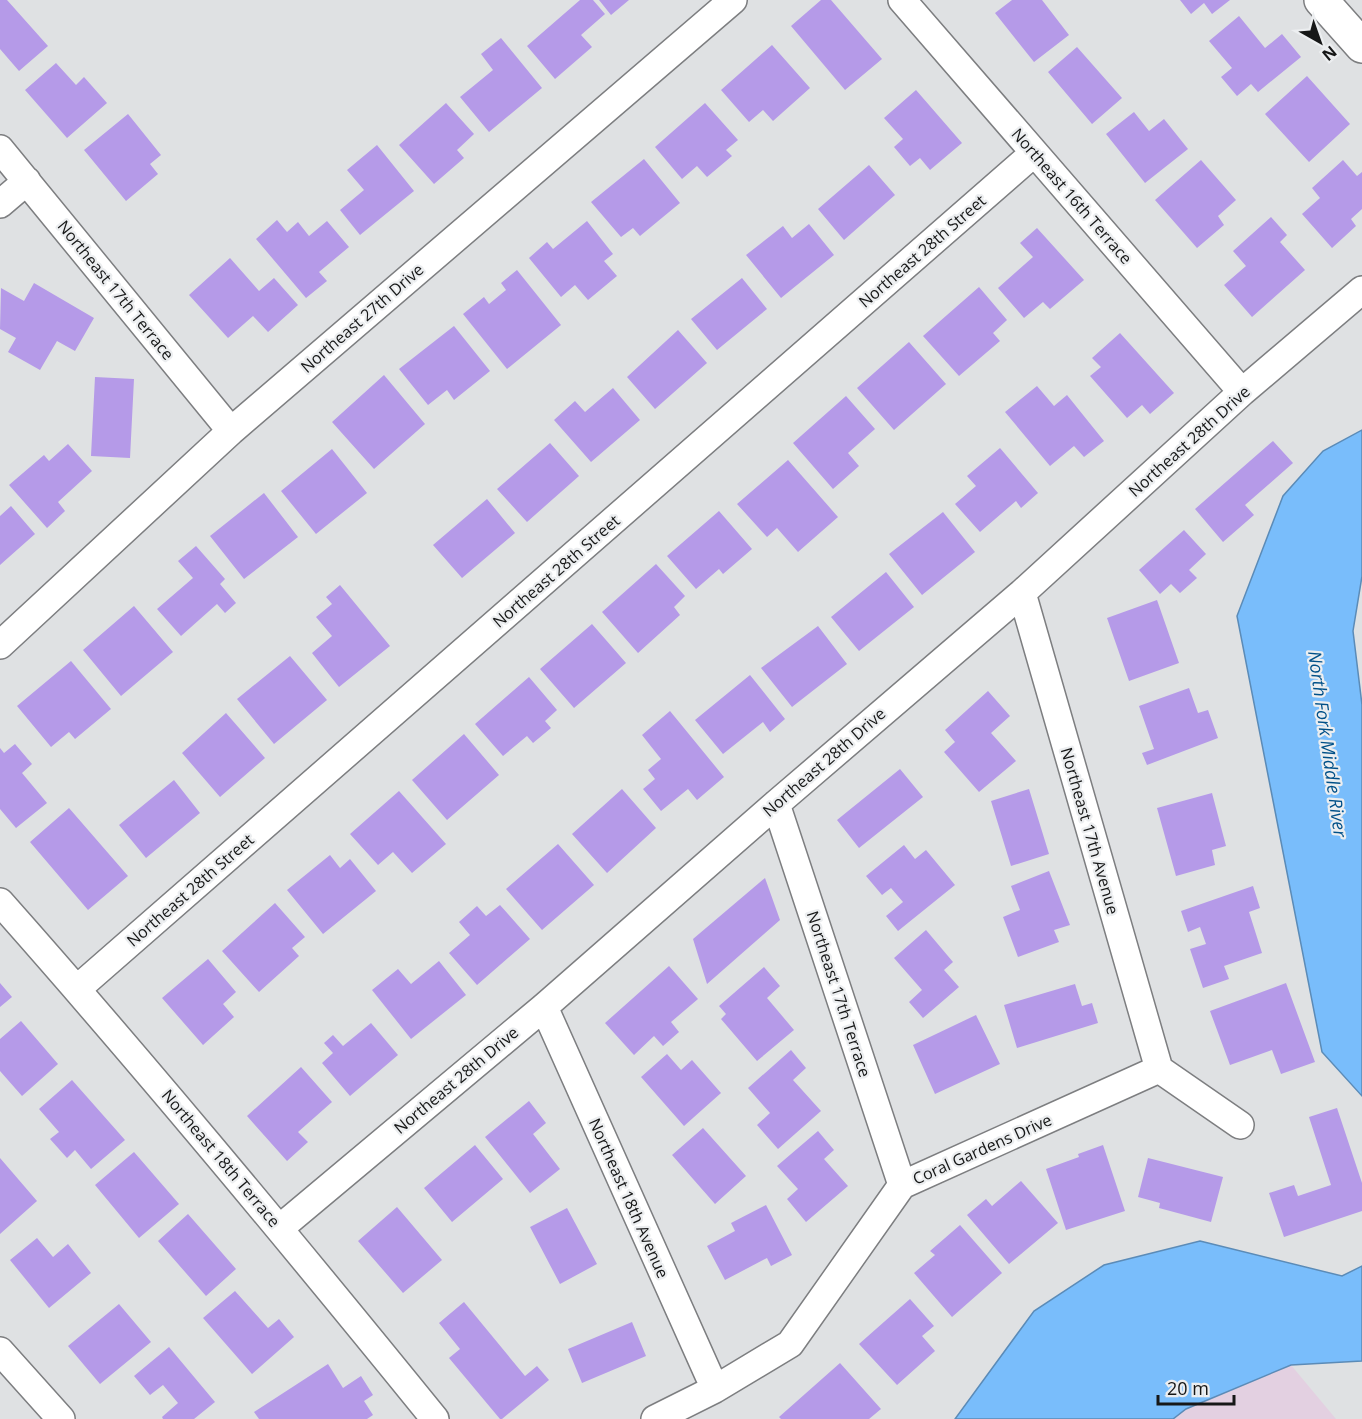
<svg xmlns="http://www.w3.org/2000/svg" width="1362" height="1419" viewBox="0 0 1362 1419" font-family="'Open Sans',sans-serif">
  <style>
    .education { fill: #e3d0e1 }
    .water { fill: #79bdfb; stroke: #5b8bb7; stroke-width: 1.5 }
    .building { fill: #b59ae8 }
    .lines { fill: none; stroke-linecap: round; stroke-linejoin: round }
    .minor-casing { stroke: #7d7e80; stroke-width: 30 }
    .tertiary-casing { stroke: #7d7e80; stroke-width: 36 }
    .minor { stroke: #fff; stroke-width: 27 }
    .tertiary { stroke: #fff; stroke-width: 33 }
    .labels { text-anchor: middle; stroke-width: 4.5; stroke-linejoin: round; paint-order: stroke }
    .street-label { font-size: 16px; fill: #161717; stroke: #eceef0 }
    .water-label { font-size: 18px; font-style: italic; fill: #005088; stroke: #eceef0 }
  </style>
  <rect width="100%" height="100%" fill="#dfe1e3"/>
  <!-- education -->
  <path class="education" d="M 1291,1365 L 1336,1419 L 1173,1419 L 1186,1409 Z"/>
  <!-- water -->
  <path class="water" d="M 1362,430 L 1362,576 L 1353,631 L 1362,705 L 1362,1096 L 1322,1052 L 1237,616 L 1283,496 L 1323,451 Z
    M 1200,1241 L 1342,1276 L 1362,1266 L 1362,1361 L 1291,1365 L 1186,1409 L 1173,1419 L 955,1419 L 1034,1311 L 1104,1265 Z"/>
  <!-- building -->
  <path class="building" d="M 0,0 L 7,0 L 48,46 L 19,71 L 0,49 Z
    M 580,0 L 593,0 L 605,14 L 581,35 L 592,47 L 555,79 L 527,46 Z
    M 599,0 L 629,0 L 611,15 Z
    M 821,0 L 831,0 L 882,59 L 845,90 L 791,26 Z
    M 1012,0 L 1042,0 L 1069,35 L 1034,62 L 995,13 Z
    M 1180,0 L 1230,0 L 1212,14 L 1204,3 L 1191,14 Z
    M 1239,16 L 1265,48 L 1282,34 L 1301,57 L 1258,92 L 1251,84 L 1237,96 L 1221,77 L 1232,68 L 1209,41 Z
    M 501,38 L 542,88 L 489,132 L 460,97 L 493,70 L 481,54 Z
    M 772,45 L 810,88 L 773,121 L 763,110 L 749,122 L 721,90 Z
    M 1077,47 L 1122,98 L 1092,124 L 1048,72 Z
    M 56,63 L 76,85 L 84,77 L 107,103 L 67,138 L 25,90 Z
    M 1307,76 L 1350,124 L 1309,162 L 1265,114 Z
    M 916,90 L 962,143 L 930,170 L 920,158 L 910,166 L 894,147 L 903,139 L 884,118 Z
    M 446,103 L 474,134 L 457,150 L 464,158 L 434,184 L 399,145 Z
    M 705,103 L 738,140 L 726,150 L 732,156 L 707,177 L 697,166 L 682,179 L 655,147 Z
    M 1134,112 L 1149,131 L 1164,119 L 1188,149 L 1145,183 L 1106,134 Z
    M 128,114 L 161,155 L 150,164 L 158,174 L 126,201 L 84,150 Z
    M 377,145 L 414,191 L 360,235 L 340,210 L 364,190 L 347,170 Z
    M 644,159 L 680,203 L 640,236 L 633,228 L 621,237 L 591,202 Z
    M 1201,160 L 1236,200 L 1218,216 L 1224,225 L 1197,248 L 1155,200 Z
    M 1343,160 L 1357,176 L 1362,172 L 1362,209 L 1351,219 L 1356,226 L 1332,248 L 1302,214 L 1320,198 L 1312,188 Z
    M 869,165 L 895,195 L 844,240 L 818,209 Z
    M 1271,217 L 1287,235 L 1280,242 L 1305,270 L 1252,317 L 1224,285 L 1246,266 L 1233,251 Z
    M 277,220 L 287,232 L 298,222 L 309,236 L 327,221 L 349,247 L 319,272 L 327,281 L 306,298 L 256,239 Z
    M 587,221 L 613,254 L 604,261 L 617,276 L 588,300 L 575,285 L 561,297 L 529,258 L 547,242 L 553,249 Z
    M 809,224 L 834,255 L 781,298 L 746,255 L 783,226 L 792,238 Z
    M 1037,228 L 1084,280 L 1050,309 L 1043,302 L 1024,318 L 998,288 L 1033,257 L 1020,243 Z
    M 230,258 L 259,291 L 274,278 L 298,305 L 268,332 L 253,316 L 228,338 L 189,295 Z
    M 517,270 L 561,325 L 507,369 L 463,314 L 484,297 L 489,304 L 506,290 L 501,283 Z
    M 742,278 L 767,309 L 717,350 L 691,319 Z
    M 34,283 L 94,318 L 75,351 L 57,341 L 40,370 L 8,352 L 16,338 L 0,329 L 1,288 L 24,301 Z
    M 979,287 L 1007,320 L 993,333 L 1000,341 L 959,376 L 923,336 Z
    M 454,326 L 490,371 L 454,400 L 447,390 L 428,405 L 399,369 Z
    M 678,330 L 707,363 L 655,409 L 627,377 Z
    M 1120,333 L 1174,393 L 1150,414 L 1142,405 L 1127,418 L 1090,376 L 1101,367 L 1092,358 Z
    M 909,342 L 946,384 L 894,430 L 857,388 Z
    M 384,375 L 425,424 L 374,469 L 332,422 Z
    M 95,377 L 134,379 L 130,458 L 91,456 Z
    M 1037,386 L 1054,406 L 1067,395 L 1104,441 L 1084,457 L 1074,446 L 1050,466 L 1005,412 Z
    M 613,388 L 640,420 L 591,462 L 554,420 L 575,401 L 585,412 Z
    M 846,396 L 875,429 L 848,453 L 859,466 L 833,489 L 793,443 Z
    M 1273,441 L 1293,463 L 1245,505 L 1254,515 L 1223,542 L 1195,509 Z
    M 550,443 L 579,476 L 527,522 L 497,489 Z
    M 68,444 L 92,471 L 58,502 L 65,511 L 47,528 L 9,485 L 44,455 L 49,461 Z
    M 1000,448 L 1038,493 L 1021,508 L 1016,501 L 980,532 L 955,504 L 976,486 L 967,476 Z
    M 332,449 L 367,493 L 316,534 L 281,491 Z
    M 788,460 L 838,517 L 798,552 L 777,528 L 767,537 L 737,504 Z
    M 264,493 L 298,537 L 244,579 L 210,536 Z
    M 487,499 L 515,533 L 462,578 L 433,545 Z
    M 11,506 L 35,534 L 0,565 L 0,516 Z
    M 719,511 L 752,549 L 723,574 L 719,569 L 696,589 L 667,556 Z
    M 943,512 L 975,552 L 922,595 L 889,554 Z
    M 1184,530 L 1206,554 L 1189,570 L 1197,578 L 1180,593 L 1171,584 L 1160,594 L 1139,570 Z
    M 196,546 L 225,579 L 220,584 L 236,603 L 225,613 L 217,604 L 181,636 L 157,609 L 193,578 L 178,561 Z
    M 656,564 L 685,596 L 674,607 L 680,615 L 638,653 L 602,612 Z
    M 886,572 L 914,607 L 859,651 L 831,617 Z
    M 340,585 L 390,646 L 339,687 L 312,653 L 332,636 L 316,617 L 332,604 L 326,597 Z
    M 1157,600 L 1179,663 L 1129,681 L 1107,618 Z
    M 134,606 L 173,652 L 121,696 L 83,650 Z
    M 592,624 L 626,663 L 574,708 L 540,669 Z
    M 818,626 L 847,664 L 792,707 L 761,668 Z
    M 290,656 L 327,700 L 274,744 L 237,699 Z
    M 71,661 L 111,709 L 75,739 L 69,732 L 51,747 L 17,706 Z
    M 750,675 L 785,719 L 770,732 L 763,722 L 723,754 L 695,720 Z
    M 529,677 L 557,710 L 545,721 L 551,728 L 533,743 L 527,736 L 503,756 L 475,724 Z
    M 1189,688 L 1198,713 L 1208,710 L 1218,738 L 1147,765 L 1142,753 L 1154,749 L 1139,706 Z
    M 988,691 L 1010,716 L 991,733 L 1016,761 L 979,792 L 944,752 L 955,742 L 945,730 Z
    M 670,711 L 724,777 L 697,800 L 688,789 L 661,811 L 643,789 L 655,779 L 648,770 L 661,759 L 642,735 Z
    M 226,713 L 265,758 L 220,797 L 182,753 Z
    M 464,734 L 499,775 L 447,820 L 412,780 Z
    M 15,744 L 32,764 L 22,773 L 47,803 L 16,828 L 0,809 L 0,748 L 4,753 Z
    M 900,769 L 923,797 L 859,848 L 837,820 Z
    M 174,780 L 200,813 L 146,858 L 119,825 Z
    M 622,789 L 656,828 L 607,873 L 572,834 Z
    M 1029,789 L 1049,854 L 1011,866 L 991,801 Z
    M 399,791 L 446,844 L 412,873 L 393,852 L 378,865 L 350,834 Z
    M 1212,793 L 1226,846 L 1212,850 L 1215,865 L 1176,876 L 1157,808 Z
    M 69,808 L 128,876 L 88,910 L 30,842 Z
    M 558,844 L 594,885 L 542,930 L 506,889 Z
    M 904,845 L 915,859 L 926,850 L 955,885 L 898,931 L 886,916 L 903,902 L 891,888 L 882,895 L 866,876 Z
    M 330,855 L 340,868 L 350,859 L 376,891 L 323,934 L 287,890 Z
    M 1049,871 L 1070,925 L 1054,930 L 1059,942 L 1018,957 L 1003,917 L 1020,910 L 1011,886 Z
    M 765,878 L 780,920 L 707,984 L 693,939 Z
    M 1253,886 L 1260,908 L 1249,912 L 1262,953 L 1224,966 L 1229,979 L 1203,988 L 1190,949 L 1206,944 L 1200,927 L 1188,932 L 1181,911 Z
    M 275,903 L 305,937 L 292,948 L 299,956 L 259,992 L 222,951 Z
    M 500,905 L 530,939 L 477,985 L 449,953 L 470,935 L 459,922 L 477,906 L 486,916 Z
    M 926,930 L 953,962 L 944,970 L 959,987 L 923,1018 L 909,1002 L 922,990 L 894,958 Z
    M 208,959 L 236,992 L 223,1004 L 234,1017 L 203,1045 L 162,998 Z
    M 439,961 L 466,995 L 411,1039 L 372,990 L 398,969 L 411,984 Z
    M 669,966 L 698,999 L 671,1022 L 679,1032 L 663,1046 L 654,1036 L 634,1055 L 605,1023 Z
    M 764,967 L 780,986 L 767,998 L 794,1030 L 757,1061 L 721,1019 L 726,1014 L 719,1006 Z
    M 0,983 L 12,997 L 0,1007 Z
    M 1286,983 L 1315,1062 L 1281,1074 L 1272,1050 L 1230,1065 L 1210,1011 Z
    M 1075,984 L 1082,1006 L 1092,1003 L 1098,1023 L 1017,1048 L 1004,1005 Z
    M 976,1015 L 1000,1064 L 935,1094 L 913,1045 Z
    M 21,1021 L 58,1064 L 22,1096 L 0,1071 L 0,1039 Z
    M 371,1023 L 398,1055 L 350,1096 L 322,1063 L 333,1053 L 324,1043 L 333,1035 L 343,1046 Z
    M 791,1050 L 806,1068 L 793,1080 L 821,1111 L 778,1149 L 757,1125 L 770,1113 L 748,1088 Z
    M 667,1054 L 681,1070 L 692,1060 L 721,1093 L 684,1126 L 641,1077 Z
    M 301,1067 L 332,1102 L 298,1132 L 308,1142 L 287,1161 L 247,1116 Z
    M 72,1080 L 125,1140 L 91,1169 L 75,1150 L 67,1158 L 50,1139 L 59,1132 L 39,1109 Z
    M 529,1101 L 546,1123 L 533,1134 L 560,1169 L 530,1193 L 485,1137 Z
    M 1337,1108 L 1362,1183 L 1362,1211 L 1284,1237 L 1269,1193 L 1294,1185 L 1298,1196 L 1331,1185 L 1309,1117 Z
    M 703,1128 L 746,1176 L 715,1204 L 672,1155 Z
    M 818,1131 L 834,1150 L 824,1159 L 848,1186 L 806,1222 L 787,1199 L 798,1189 L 777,1166 Z
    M 475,1145 L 503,1179 L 452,1222 L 424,1188 Z
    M 1103,1145 L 1125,1211 L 1066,1230 L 1046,1169 L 1079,1157 L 1078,1154 Z
    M 134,1152 L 179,1204 L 139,1238 L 95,1185 Z
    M 0,1158 L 37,1201 L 0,1234 Z
    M 1148,1158 L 1223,1177 L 1211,1222 L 1159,1208 L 1160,1203 L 1138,1197 Z
    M 1021,1181 L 1058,1223 L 1009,1264 L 967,1215 L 986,1199 L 992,1206 Z
    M 766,1205 L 792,1255 L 771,1266 L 767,1258 L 725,1280 L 707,1246 L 735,1231 L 731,1223 Z
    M 397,1207 L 442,1260 L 403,1293 L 358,1241 Z
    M 567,1208 L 597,1264 L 560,1284 L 530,1227 Z
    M 188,1214 L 236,1269 L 206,1296 L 158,1241 Z
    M 960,1225 L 1002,1273 L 952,1317 L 914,1273 L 935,1255 L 930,1251 Z
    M 37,1238 L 53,1257 L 68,1244 L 91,1273 L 49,1308 L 10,1260 Z
    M 235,1291 L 268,1328 L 279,1319 L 294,1337 L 252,1374 L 203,1318 Z
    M 910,1299 L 934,1326 L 922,1336 L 935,1351 L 897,1385 L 859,1344 Z
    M 464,1302 L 525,1376 L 537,1366 L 549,1380 L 502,1419 L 500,1419 L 449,1358 L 460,1349 L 439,1323 Z
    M 119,1304 L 151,1342 L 100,1384 L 68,1346 Z
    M 632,1322 L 646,1356 L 582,1383 L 568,1349 Z
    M 169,1347 L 215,1402 L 194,1419 L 163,1419 L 162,1417 L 178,1403 L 163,1385 L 150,1395 L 134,1376 Z
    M 840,1363 L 881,1409 L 869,1419 L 781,1419 L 779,1417 Z
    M 328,1364 L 343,1388 L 361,1376 L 373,1395 L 364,1401 L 373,1415 L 367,1419 L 259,1419 L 254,1412 Z"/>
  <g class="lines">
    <defs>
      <path id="minor" d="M 902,0 L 1242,392
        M 0,149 L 231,431
        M 0,204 L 27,181
        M 1022,593 L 1159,1069
        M 0,645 L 231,431 L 733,0
        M 776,804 L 902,1185
        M 0,902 C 150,1071 293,1244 435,1419
        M 77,989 L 1034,153
        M 544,1007 L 715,1389
        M 280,1228 L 544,1007 L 776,804 L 1022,593 L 1242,392 L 1362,290
        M 0,1351 L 61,1419
        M 655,1419 L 715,1389 L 790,1344 L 902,1185 L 1159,1069 L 1240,1125"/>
      <path id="tertiary" d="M 1321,0 L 1362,46"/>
    </defs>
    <!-- minor casing -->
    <use href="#minor" class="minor-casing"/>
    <!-- tertiary casing -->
    <use href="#tertiary" class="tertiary-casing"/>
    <!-- minor -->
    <use href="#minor" class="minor"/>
    <!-- tertiary -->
    <use href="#tertiary" class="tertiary"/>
  </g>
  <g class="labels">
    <!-- street labels -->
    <g class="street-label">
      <text transform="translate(1072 196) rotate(49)" y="6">Northeast 16th Terrace</text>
      <text transform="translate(922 251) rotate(-41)" y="6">Northeast 28th Street</text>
      <text transform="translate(116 290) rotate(51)" y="6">Northeast 17th Terrace</text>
      <text transform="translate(362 318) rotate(-41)" y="6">Northeast 27th Drive</text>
      <text transform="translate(1189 441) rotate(-42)" y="6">Northeast 28th Drive</text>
      <text transform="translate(556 571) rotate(-41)" y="6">Northeast 28th Street</text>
      <text transform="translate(824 762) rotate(-41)" y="6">Northeast 28th Drive</text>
      <text transform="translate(1090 831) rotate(74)" y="6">Northeast 17th Avenue</text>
      <text transform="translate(190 890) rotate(-41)" y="6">Northeast 28th Street</text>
      <text transform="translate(839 994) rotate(72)" y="6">Northeast 17th Terrace</text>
      <text transform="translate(456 1080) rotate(-40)" y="6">Northeast 28th Drive</text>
      <text transform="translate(982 1149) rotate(-24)" y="6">Coral Gardens Drive</text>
      <text transform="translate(221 1158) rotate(50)" y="6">Northeast 18th Terrace</text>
      <text transform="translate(629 1198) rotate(66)" y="6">Northeast 18th Avenue</text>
    </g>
    <!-- water labels -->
    <g class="water-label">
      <text transform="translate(1327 744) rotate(82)" y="6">North Fork Middle River</text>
    </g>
  </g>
  <!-- north arrow -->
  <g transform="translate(1320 42) rotate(140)" stroke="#eceef0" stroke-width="4.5" paint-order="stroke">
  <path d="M0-4.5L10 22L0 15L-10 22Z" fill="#161717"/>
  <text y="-9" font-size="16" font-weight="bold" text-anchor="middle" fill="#161717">N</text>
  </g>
  <!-- scale -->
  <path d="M1158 1395v9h76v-9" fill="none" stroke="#161717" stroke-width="3"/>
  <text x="1167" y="1395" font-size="18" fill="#161717" stroke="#eceef0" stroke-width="4.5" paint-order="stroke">20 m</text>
</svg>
